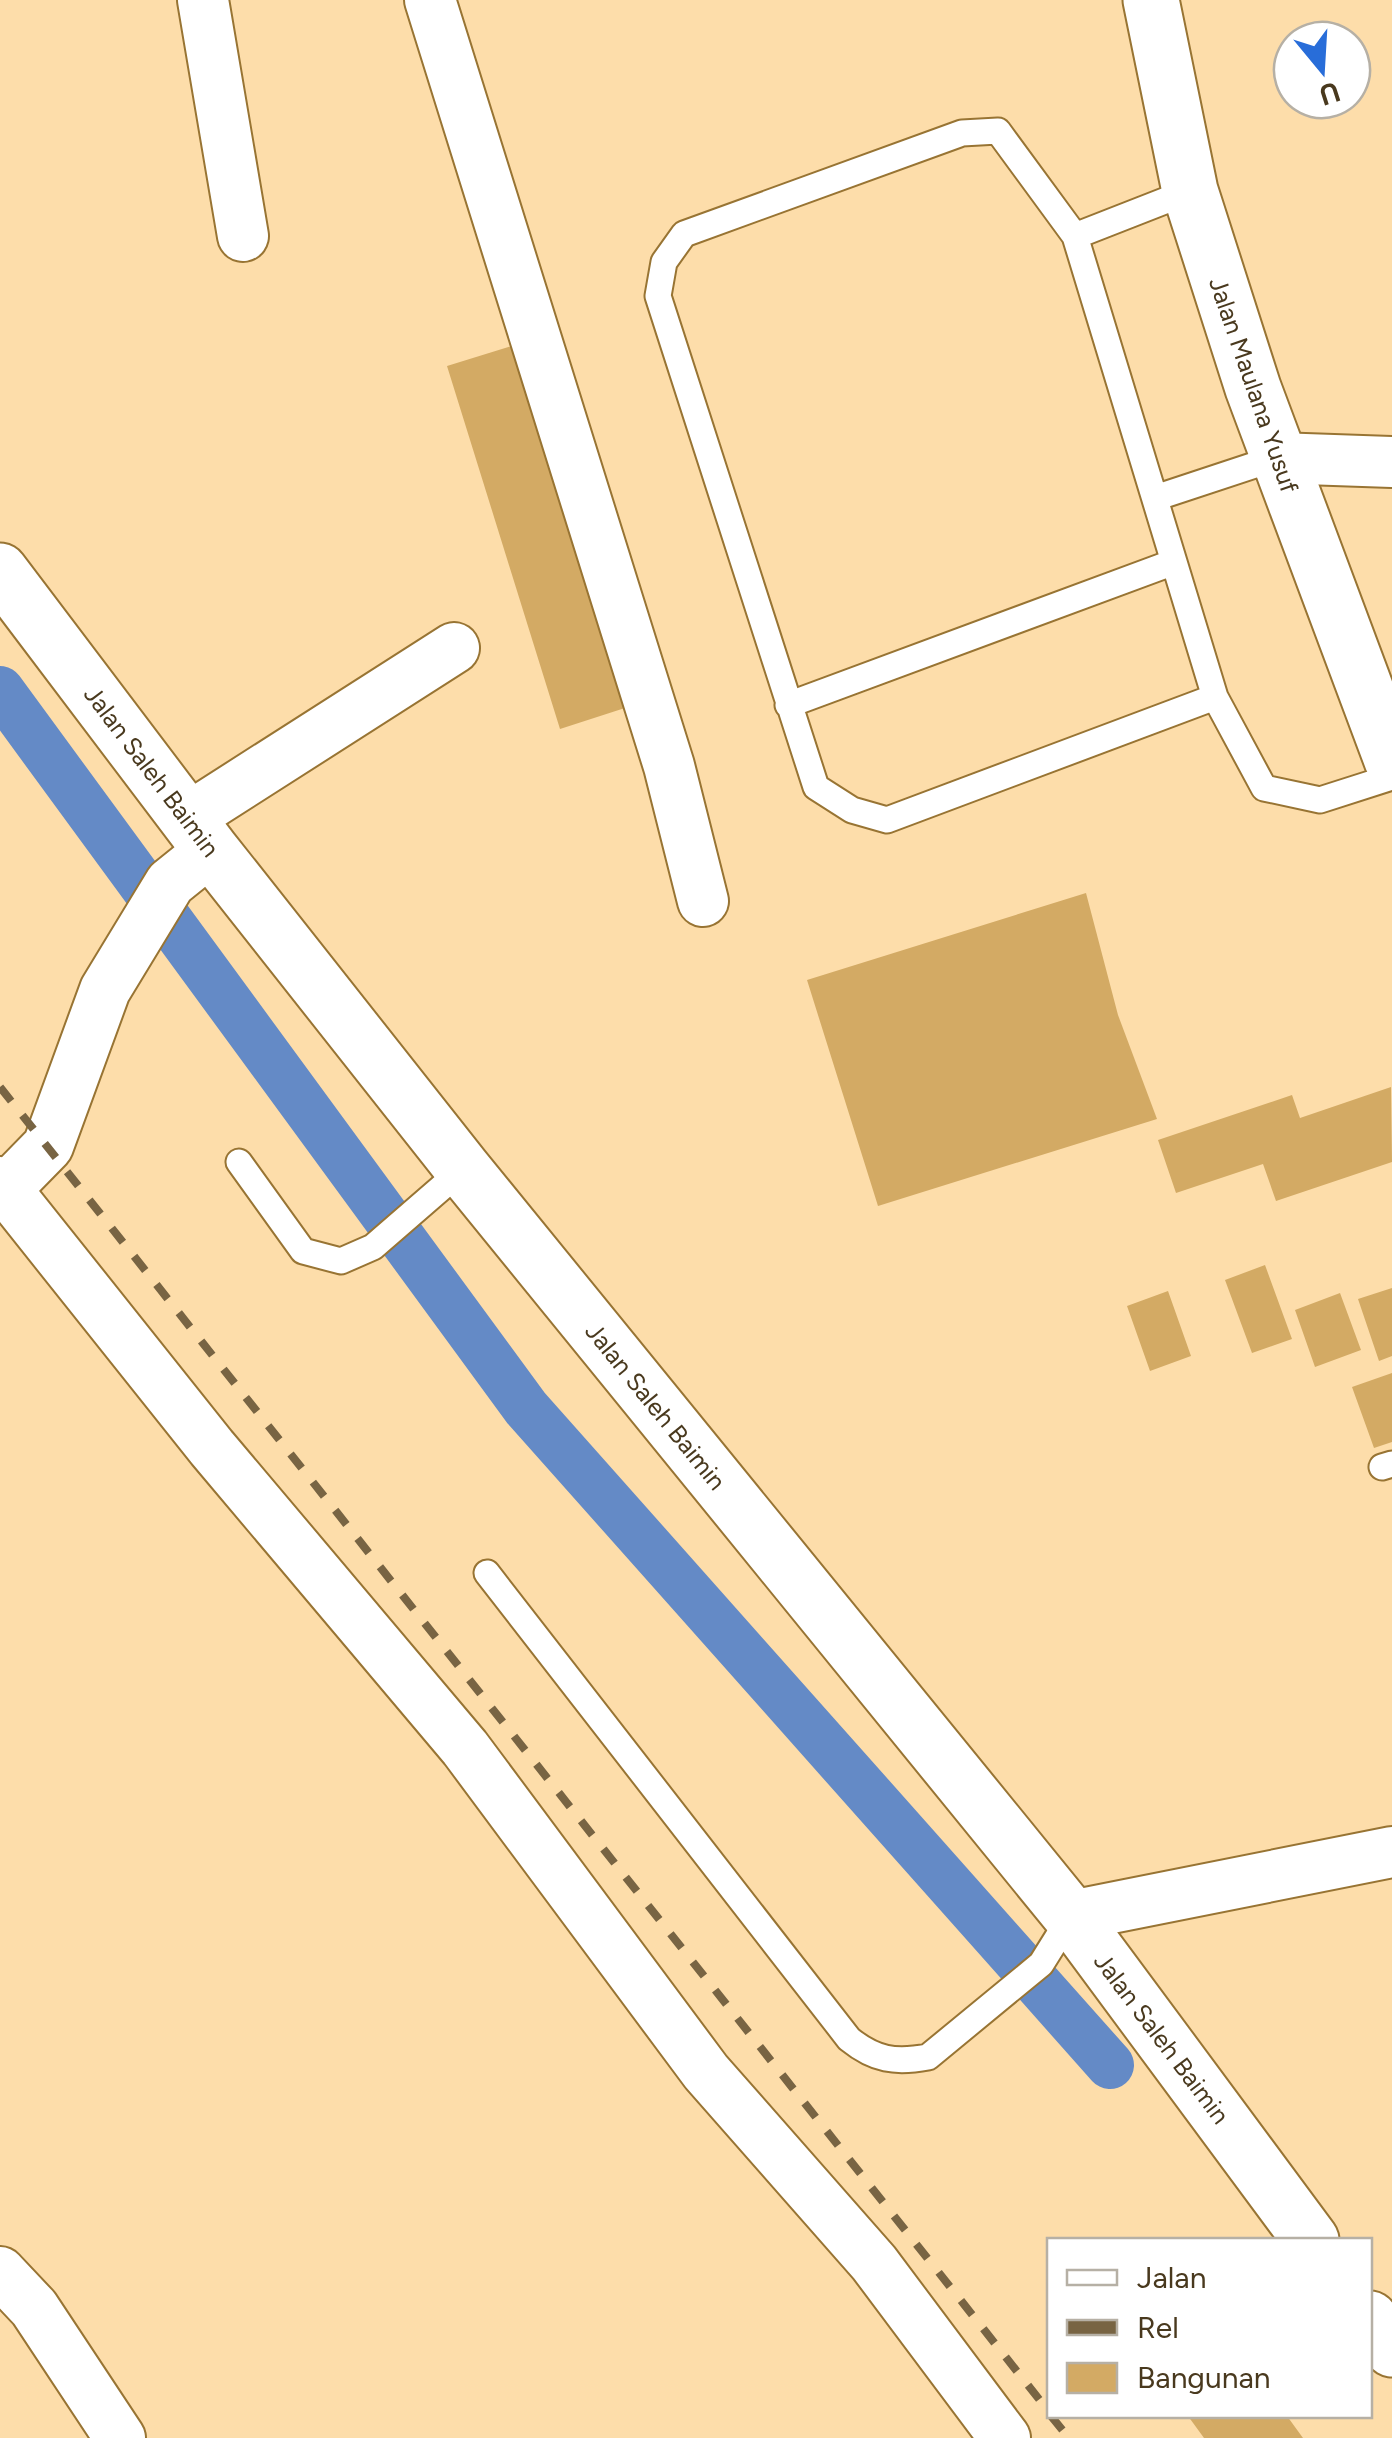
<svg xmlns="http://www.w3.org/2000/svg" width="1392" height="2438" viewBox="0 0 1392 2438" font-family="Figtree,sans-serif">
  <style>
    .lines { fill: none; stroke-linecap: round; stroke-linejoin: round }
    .canal { stroke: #648ac6; stroke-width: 48 }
    .building { fill: #d3aa64 }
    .service-casing { stroke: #987433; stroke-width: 29 }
    .minor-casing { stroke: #987433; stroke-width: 54 }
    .tertiary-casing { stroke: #987433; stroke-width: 59 }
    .secondary-casing { stroke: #987433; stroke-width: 59 }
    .service { stroke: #fff; stroke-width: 25 }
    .minor { stroke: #fff; stroke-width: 50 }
    .tertiary { stroke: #fff; stroke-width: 55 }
    .secondary { stroke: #fff; stroke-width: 55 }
    .rail { stroke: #786443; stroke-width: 8; stroke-dasharray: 18 18; stroke-linecap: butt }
    .labels { text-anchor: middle; stroke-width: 9; stroke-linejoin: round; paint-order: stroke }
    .street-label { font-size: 25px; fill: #49391e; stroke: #fff }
  </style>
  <rect width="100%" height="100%" fill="#fdddaa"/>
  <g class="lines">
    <!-- canal -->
    <path class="canal" d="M 0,690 L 526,1408 L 1110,2065"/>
  </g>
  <!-- building -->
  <path class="building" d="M 515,345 L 628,707 L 560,729 L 447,366 Z
    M 1086,893 L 1118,1015 L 1157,1119 L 878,1206 L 807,980 Z
    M 1391,1087 L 1392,1162 L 1276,1201 L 1263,1164 L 1176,1193 L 1158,1140 L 1292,1095 L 1300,1118 Z
    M 1265,1265 L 1292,1339 L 1252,1353 L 1225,1280 Z
    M 1392,1288 L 1392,1356 L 1379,1361 L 1358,1299 Z
    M 1168,1291 L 1191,1356 L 1150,1371 L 1127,1306 Z
    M 1340,1293 L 1361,1350 L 1315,1367 L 1295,1310 Z
    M 1392,1373 L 1392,1442 L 1374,1448 L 1352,1387 Z
    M 1188,2416 L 1287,2416 L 1303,2438 L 1204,2438 Z"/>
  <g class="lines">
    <defs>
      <path id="service" d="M 1190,191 L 1075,236 L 1215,697 L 1264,788 L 1320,800 L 1392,777
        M 1075,236 L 998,131 L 962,133 L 684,234 L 664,262 L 658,296 L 816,787 L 852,810 L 887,820 L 1215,697
        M 1155,498 L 1276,458
        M 788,705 L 1174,562
        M 239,1162 L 303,1251 L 341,1261 L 373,1247 L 463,1169
        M 1382,1467 L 1392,1464
        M 487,1573 L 849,2039 C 875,2060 895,2063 928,2057 L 1041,1964 L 1071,1916"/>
      <path id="minor" d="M 203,0 L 243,236
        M 430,0 L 669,766 L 703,901
        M 1276,458 L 1392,462
        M 188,818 L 454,648
        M 0,1182 L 212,1448 L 465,1748 L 706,2072 L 874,2263 L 1005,2438
        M 0,1195 L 48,1146 L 105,990 L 170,883 L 211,850
        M 1071,1916 L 1392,1852
        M 0,2272 L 34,2308 L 120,2438"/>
      <path id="tertiary" d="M 0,571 L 211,850 L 463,1169 L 1071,1916 L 1311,2240
        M 1370,2319 L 1392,2349"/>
      <path id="secondary" d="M 1151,0 L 1190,191 L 1253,388 L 1392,760"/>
    </defs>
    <!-- service casing -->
    <use href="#service" class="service-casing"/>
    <!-- minor casing -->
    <use href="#minor" class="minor-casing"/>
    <!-- tertiary casing -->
    <use href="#tertiary" class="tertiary-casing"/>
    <!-- secondary casing -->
    <use href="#secondary" class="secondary-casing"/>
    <!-- service -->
    <use href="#service" class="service"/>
    <!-- minor -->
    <use href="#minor" class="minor"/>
    <!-- tertiary -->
    <use href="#tertiary" class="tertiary"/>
    <!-- secondary -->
    <use href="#secondary" class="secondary"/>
    <!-- rail -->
    <path class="rail" d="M 0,1087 L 1050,2413
      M 1051,2416 L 1069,2438"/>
  </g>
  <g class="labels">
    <!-- street labels -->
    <g class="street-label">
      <text transform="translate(1254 385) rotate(71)" y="9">Jalan Maulana Yusuf</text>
      <text transform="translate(152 771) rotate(53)" y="9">Jalan Saleh Baimin</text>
      <text transform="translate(656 1406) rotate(51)" y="9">Jalan Saleh Baimin</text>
      <text transform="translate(1162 2038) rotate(53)" y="9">Jalan Saleh Baimin</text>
    </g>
  </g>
  <!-- legend -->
  <rect x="1047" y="2238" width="325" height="180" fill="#ffffff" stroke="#b6b0a5" stroke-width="2.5"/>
  <rect x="1067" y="2270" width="50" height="15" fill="#ffffff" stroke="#b6b0a5" stroke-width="2.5"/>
  <text x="1137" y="2288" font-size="30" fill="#49391e">Jalan</text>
  <rect x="1067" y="2320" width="50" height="15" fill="#786443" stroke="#b6b0a5" stroke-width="2.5"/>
  <text x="1137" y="2338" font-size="30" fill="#49391e">Rel</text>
  <rect x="1067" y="2363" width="50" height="30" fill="#d3aa64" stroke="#b6b0a5" stroke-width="2.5"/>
  <text x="1137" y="2388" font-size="30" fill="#49391e">Bangunan</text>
  <!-- north arrow -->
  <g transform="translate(1322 70) rotate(162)"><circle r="48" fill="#ffffff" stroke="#b6b0a5" stroke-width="2.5"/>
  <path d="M0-8L18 38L0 25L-18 38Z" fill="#286dd9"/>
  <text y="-15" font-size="28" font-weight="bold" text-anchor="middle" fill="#49391e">U</text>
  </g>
</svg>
